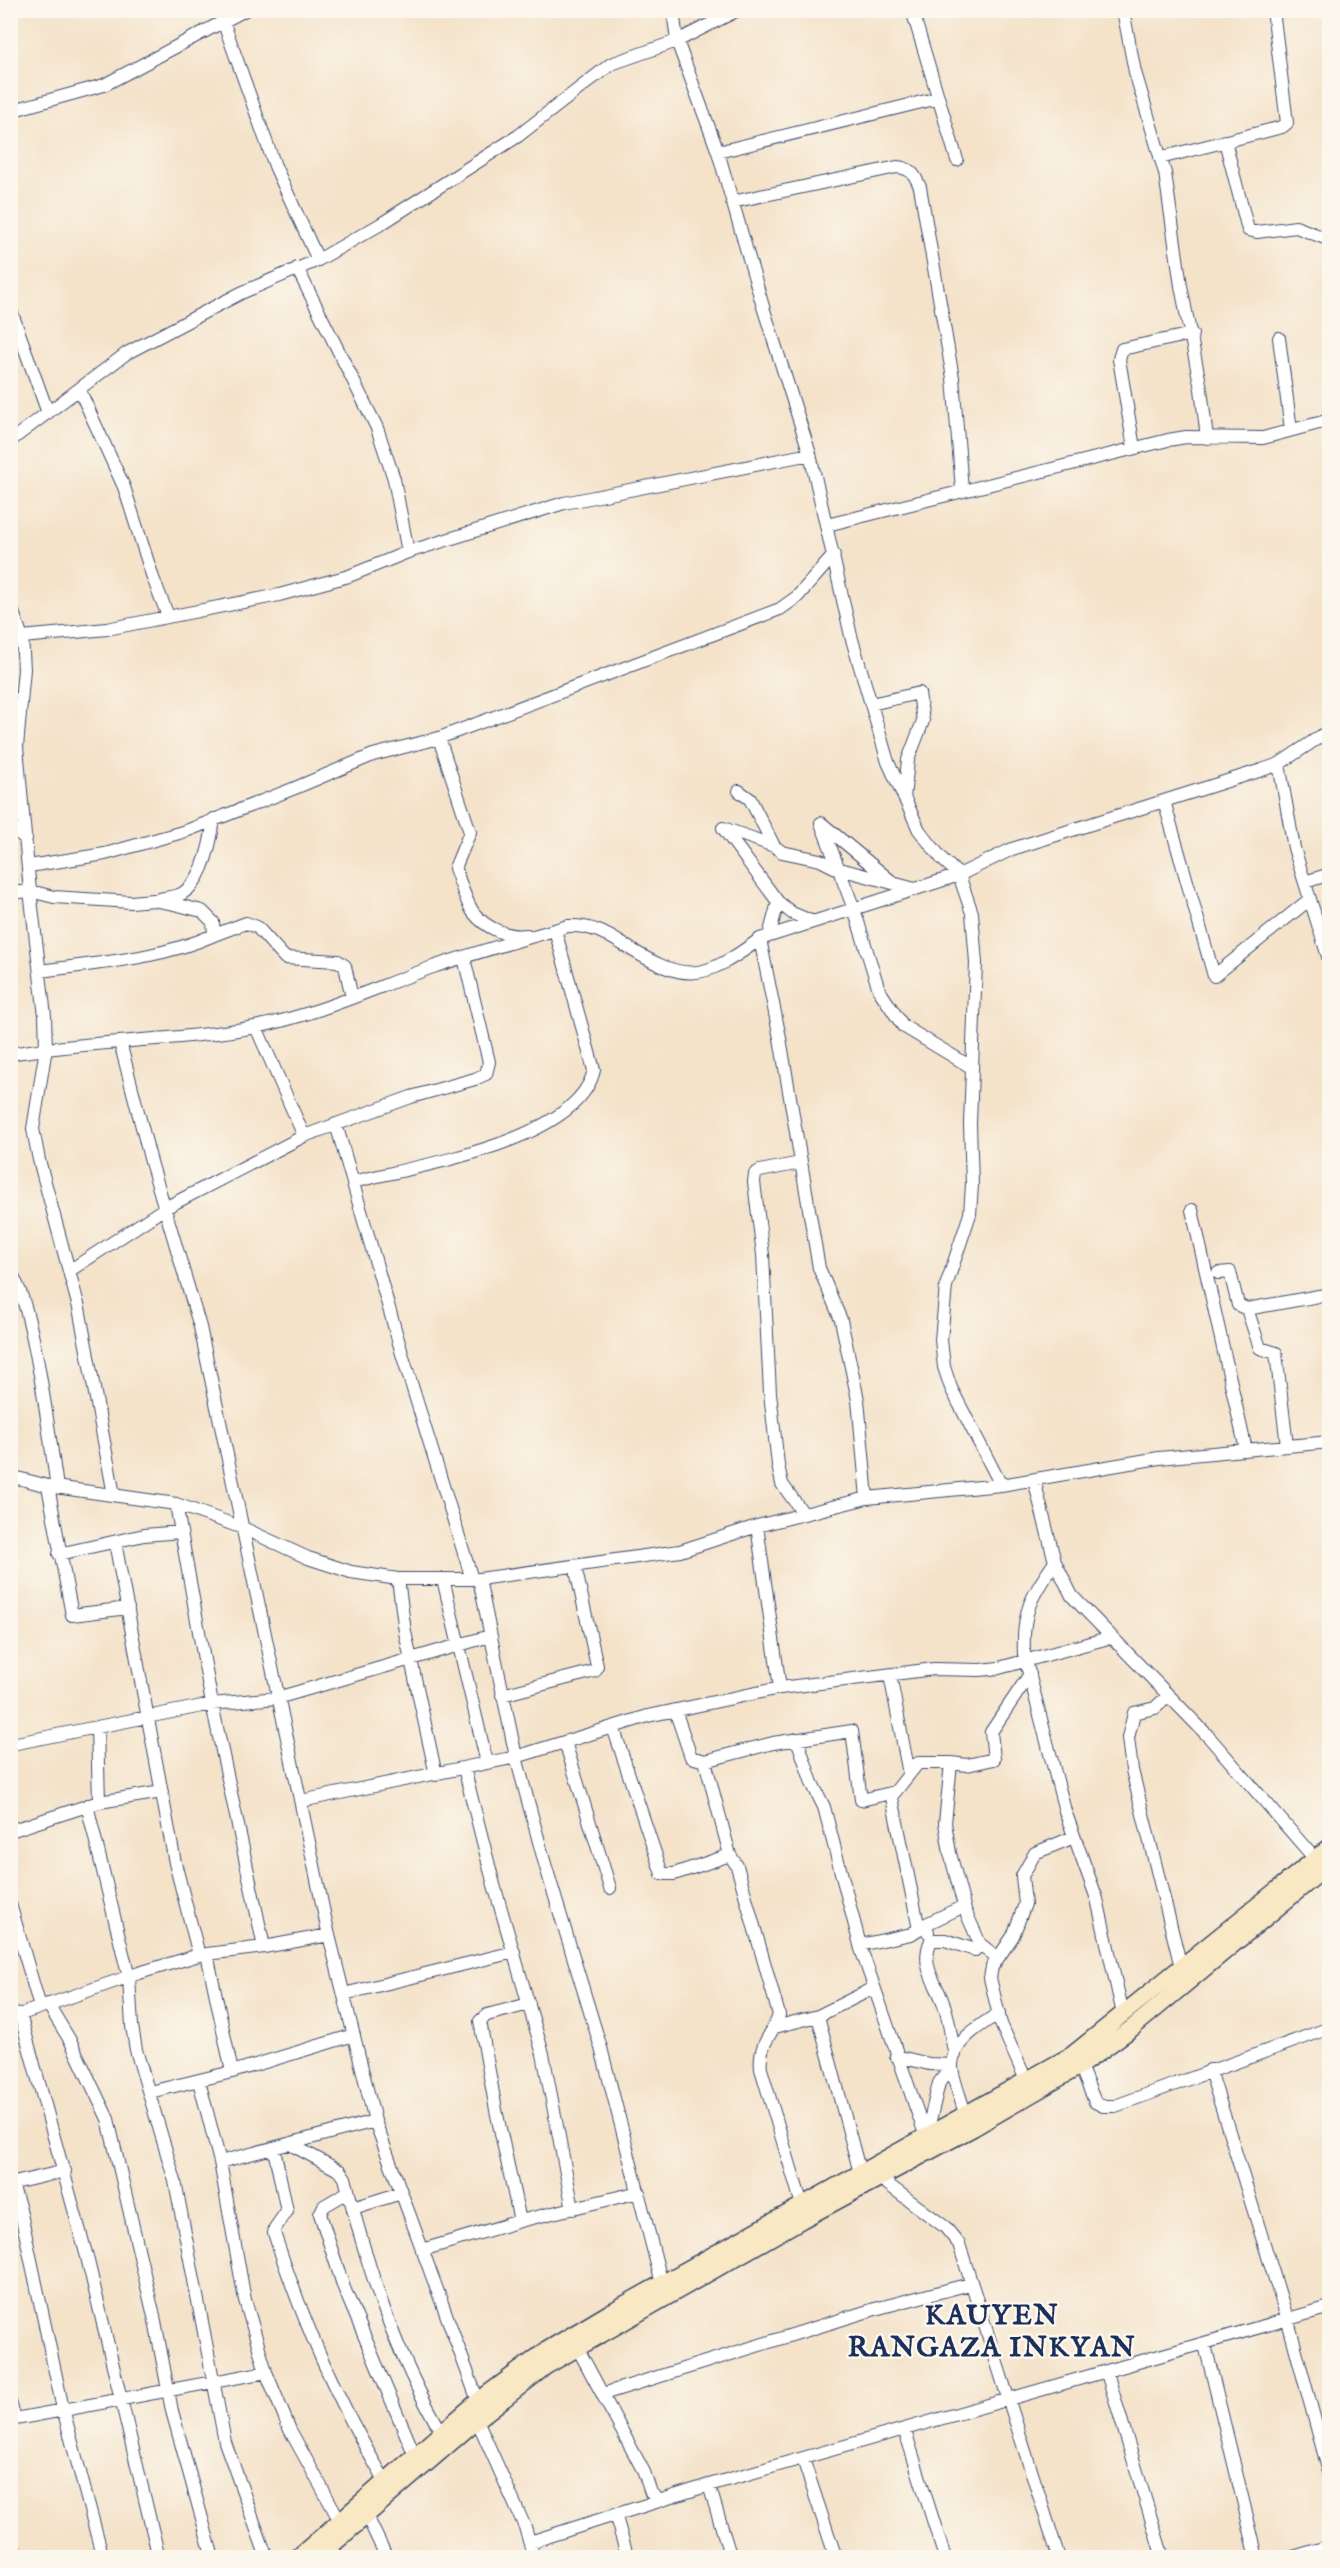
<svg xmlns="http://www.w3.org/2000/svg" width="1340" height="2568" viewBox="0 0 1340 2568" font-family="'IM FELL English',serif">
  <style>
    .lines { fill: none; stroke-linecap: round; stroke-linejoin: round }
    .minor-casing { stroke: #3c4a6e; stroke-width: 14 }
    .secondary-casing { stroke: #3c4a6e; stroke-width: 19 }
    .minor { stroke: #fff; stroke-width: 12 }
    .secondary { stroke: #f8e8c3; stroke-width: 16 }
    .labels { text-anchor: middle; stroke-width: 5; stroke-linejoin: round; paint-order: stroke }
    .district-label { font-size: 28px; font-weight: bold; letter-spacing: 1.5px; fill: #1b2f5e; stroke: #fbf7ec }
  </style>
  <rect width="100%" height="100%" fill="#fbf7ec"/>
  <filter id="ink" filterUnits="userSpaceOnUse"><feTurbulence type="fractalNoise" baseFrequency=".0167" numOctaves="2"/><feDisplacementMap in="SourceGraphic" scale="12" xChannelSelector="R" yChannelSelector="G"/><feConvolveMatrix kernelMatrix="1 2 1 2 8 2 1 2 1" color-interpolation-filters="sRGB"/></filter>
  <filter id="wash" filterUnits="userSpaceOnUse"><feTurbulence type="fractalNoise" baseFrequency=".008" numOctaves="4" result="noise"/><feDisplacementMap in="SourceGraphic" scale="24" xChannelSelector="R" yChannelSelector="G"/><feGaussianBlur stdDeviation="1.35" result="paint"/><feColorMatrix in="noise" values="0 0 0 0 0 0 0 0 0 0 0 0 0 0 0 0 0 1.4 0 .05"/><feComposite in="paint" operator="in"/></filter>
  <g filter="url(#wash)">
    <rect width="100%" height="100%" fill="#f4e2c9"/>
  </g>
  <g filter="url(#ink)">
    <g class="lines">
      <defs>
        <path id="minor" d="M 673,10 L 677,41 L 718,152 L 764,310 L 810,454 L 851,636 L 888,762 L 919,830 L 942,859 L 959,875 L 972,913 L 976,963 L 970,1124 L 972,1185 L 970,1214 L 946,1286 L 941,1340 L 944,1367 L 951,1388 L 1001,1485
          M 912,10 L 957,160
          M 1123,10 L 1135,72 L 1165,173 L 1181,286 L 1201,389 L 1207,438
          M 223,21 L 275,166 L 318,260
          M 10,111 L 104,85 L 245,10
          M 1225,141 L 1248,230 L 1257,232 L 1296,227 L 1330,240
          M 718,152 L 938,98
          M 1160,158 L 1282,127 L 1287,123 L 1273,10
          M 732,202 L 897,167 C 911,168 915,175 920,187 L 953,378 L 962,490
          M 297,268 L 377,428 L 394,479 L 408,552
          M 10,308 L 48,413
          M 1279,338 L 1291,430
          M 80,391 L 124,487 L 153,578 L 168,616
          M 10,441 L 127,353 L 241,293 L 318,260 L 381,224 L 518,136 L 611,64 L 677,41 L 738,10
          M 1134,448 L 1119,359 L 1122,349 L 1192,334
          M 827,525 L 1168,440 L 1186,437 L 1263,438 L 1330,420
          M 10,604 L 22,637 L 24,669 L 17,747 L 30,891 L 45,1016 L 46,1048 L 33,1129 L 39,1160 L 79,1308 L 114,1495
          M 22,637 L 107,629 L 279,595 L 349,576 L 408,552 L 564,503 L 810,454
          M 871,704 L 919,693 L 923,721 L 908,760 L 904,798
          M 439,738 L 470,832 L 455,868 C 460,881 465,900 473,912 C 485,928 508,938 527,935
          M 1279,764 L 1294,848 L 1330,963
          M 739,791 L 750,799 L 774,846
          M 1164,801 L 1214,976 L 1310,899
          M 10,827 L 26,839
          M 29,866 L 105,854 L 186,831 L 295,788 L 373,755 L 439,738 L 780,609 L 797,597 L 834,555
          M 891,881 L 821,823 L 854,909 L 879,990 L 903,1026 L 971,1067
          M 1305,882 L 1330,874
          M 10,893 L 30,891 L 54,897 L 131,902 L 153,900 L 170,903 L 202,911 L 213,922 L 214,935 C 160,959 98,963 40,971
          M 159,899 C 166,897 177,897 183,893 C 204,880 211,841 214,819
          M 813,922 L 792,913 L 778,902 L 723,828 L 774,846 L 782,852 L 820,860 L 836,868 L 915,889
          M 214,935 L 246,923 L 257,927 L 285,958 L 338,961 L 345,966 L 352,998
          M 769,936 L 778,902
          M 256,1027 L 304,1136
          M 120,1042 L 151,1162 L 200,1327 L 327,1927 L 375,2121 L 478,2401
          M 10,1054 C 92,1040 174,1042 255,1027 C 317,1015 374,988 433,967 C 477,952 523,939 568,926 C 591,925 605,933 624,945 C 686,984 702,981 760,939
          M 336,1124 L 403,1357 L 472,1579
          M 800,1163 L 760,1171 L 755,1174 L 754,1182 L 763,1255 L 770,1393 L 778,1465 L 782,1484 L 803,1513
          M 353,1182 C 415,1166 578,1142 594,1070 L 555,930
          M 1192,1210 L 1246,1450
          M 69,1271 L 165,1208 L 304,1136 L 411,1097 L 475,1079 L 486,1074 L 489,1062 L 464,958
          M 1218,1273 L 1230,1272 L 1238,1305 L 1247,1309 L 1260,1348 L 1276,1353 L 1287,1446
          M 11,1275 C 33,1297 51,1449 57,1487
          M 1247,1309 L 1330,1294
          M 10,1476 L 48,1486 L 176,1504 L 243,1528 L 308,1558 L 351,1572 L 398,1579 L 479,1579 L 680,1551 L 757,1526 L 867,1498 L 1001,1485 L 1159,1458 L 1330,1442
          M 1034,1480 L 1055,1562 L 1072,1596 L 1208,1736 L 1315,1859
          M 48,1486 L 72,1615 L 128,1608
          M 867,1498 L 858,1400 L 841,1320 L 819,1268 L 780,1038 L 760,939 L 959,875 L 1012,849 L 1262,770 L 1279,764 L 1330,730
          M 176,1504 L 212,1704 L 264,1947
          M 757,1526 L 780,1688
          M 115,1542 L 175,1863 L 199,1955
          M 59,1554 L 144,1535 L 181,1532
          M 1055,1562 C 1031,1596 1022,1611 1024,1654 L 1065,1811 L 1097,1899 L 1123,2014
          M 398,1579 L 405,1632 L 436,1775
          M 443,1579 L 487,1763
          M 479,1579 L 516,1757 L 545,1864 L 601,2048 L 662,2284
          M 890,1675 L 909,1774
          M 502,1695 L 595,1671 L 597,1666 L 575,1566
          M 1168,1696 L 1155,1708 L 1134,1713 L 1128,1738 L 1132,1770 L 1181,1967
          M 675,1710 L 691,1757 L 705,1761 L 773,1743 L 852,1731 L 861,1800 L 895,1792 L 918,1763 L 951,1763 L 967,1765 L 994,1759 L 991,1732 L 1030,1674
          M 97,1727 L 99,1802
          M 613,1727 L 662,1874 L 674,1874 L 730,1855
          M 797,1739 L 812,1783 L 824,1807 L 861,1949 L 926,2137
          M 565,1742 L 610,1888
          M 12,1744 L 212,1704 L 277,1698 L 490,1636
          M 705,1761 L 730,1855 L 737,1866 L 779,2015 C 772,2037 758,2043 761,2069 L 802,2205
          M 951,1763 L 945,1823 L 950,1853 L 965,1910 L 980,1944 L 998,1958
          M 464,1768 L 494,1885 L 543,2054 L 573,2209
          M 891,1793 L 919,1929
          M 301,1801 L 516,1757 L 648,1716 L 780,1688 L 934,1669 L 980,1670 L 999,1668 L 1112,1637
          M 87,1805 L 129,1978 L 132,2026 L 136,2050 L 175,2181 L 225,2442 L 267,2558
          M 10,1831 L 99,1802 L 162,1792
          M 10,1904 L 40,2007
          M 928,1932 L 926,1924 L 964,1906
          M 860,1945 L 911,1934 L 925,1925
          M 207,1954 L 232,2072
          M 344,1994 L 514,1952
          M 48,2004 L 71,2042 L 108,2119 L 155,2321 L 172,2411 L 213,2558
          M 20,2014 L 87,2257 L 159,2558
          M 818,2016 L 860,2173
          M 10,2018 L 139,1973 L 199,1955 L 264,1947 L 329,1935
          M 775,2027 L 818,2016 L 874,1988
          M 955,2055 C 951,2040 950,2023 945,2008 C 938,1983 919,1968 931,1940 L 945,1940 L 975,1950 L 980,1944
          M 896,2056 L 929,2064 L 952,2065
          M 1080,2066 L 1095,2102 L 1103,2106 L 1115,2106 L 1330,2028
          M 1210,2070 L 1288,2321 L 1330,2476
          M 1026,2080 L 1001,2024 L 990,1978 L 992,1967 L 1013,1936 L 1025,1904 L 1022,1876 L 1035,1853 L 1074,1837
          M 199,2081 L 220,2162 L 245,2300 L 266,2372 L 290,2430 L 340,2521
          M 150,2092 L 232,2072 L 354,2035
          M 965,2114 C 962,2101 951,2075 952,2064 C 954,2040 981,2025 999,2013
          M 926,2137 L 939,2083 L 952,2065
          M 290,2144 L 340,2171 L 345,2178 C 367,2267 395,2354 442,2433
          M 274,2149 L 287,2211 L 275,2228 L 274,2233 C 304,2324 336,2399 385,2481
          M 220,2162 L 375,2121
          M 878,2177 L 945,2227 L 959,2244 L 1059,2558
          M 10,2179 L 20,2209 L 63,2409 L 103,2558
          M 10,2184 L 65,2171
          M 348,2192 L 324,2206 L 320,2214 L 344,2288 L 415,2456
          M 353,2208 L 401,2193
          M 520,2221 L 496,2110 L 480,2021 L 487,2015 L 529,2004
          M 422,2250 L 520,2221 L 639,2192
          M 1205,2345 L 1257,2558
          M 577,2347 L 644,2472 L 651,2493 L 659,2500
          M 1107,2373 L 1163,2558
          M 603,2394 L 875,2309 L 970,2284
          M 10,2402 L 15,2419
          M 10,2420 L 266,2372
          M 477,2420 L 525,2527 L 534,2558
          M 905,2431 L 945,2558
          M 803,2459 L 836,2558
          M 709,2485 L 731,2558
          M 364,2510 L 387,2558
          M 615,2514 L 628,2558
          M 10,2536 L 17,2558
          M 530,2542 L 709,2485 L 1330,2307
          M 1290,2558 L 1330,2546"/>
        <path id="secondary" d="M 297,2558 L 478,2401 L 547,2350 L 609,2313 L 1072,2055 L 1330,1847
          M 317,2558 L 477,2420 L 546,2366 L 803,2219 L 973,2128 L 1080,2066 L 1131,2029 L 1330,1864"/>
      </defs>
      <!-- minor casing -->
      <use href="#minor" class="minor-casing"/>
      <!-- secondary casing -->
      <use href="#secondary" class="secondary-casing"/>
      <!-- minor -->
      <use href="#minor" class="minor"/>
      <!-- secondary -->
      <use href="#secondary" class="secondary"/>
    </g>
  </g>
  <g class="labels">
    <!-- district labels -->
    <g class="district-label">
      <text x="992" y="2324">KAUYEN<tspan x="992" dy="32">RANGAZA INKYAN</tspan></text>
    </g>
  </g>
  <!-- margin -->
  <rect width="1340" height="2568" fill="none" stroke="#fbf7ec" stroke-width="36"/>
</svg>
